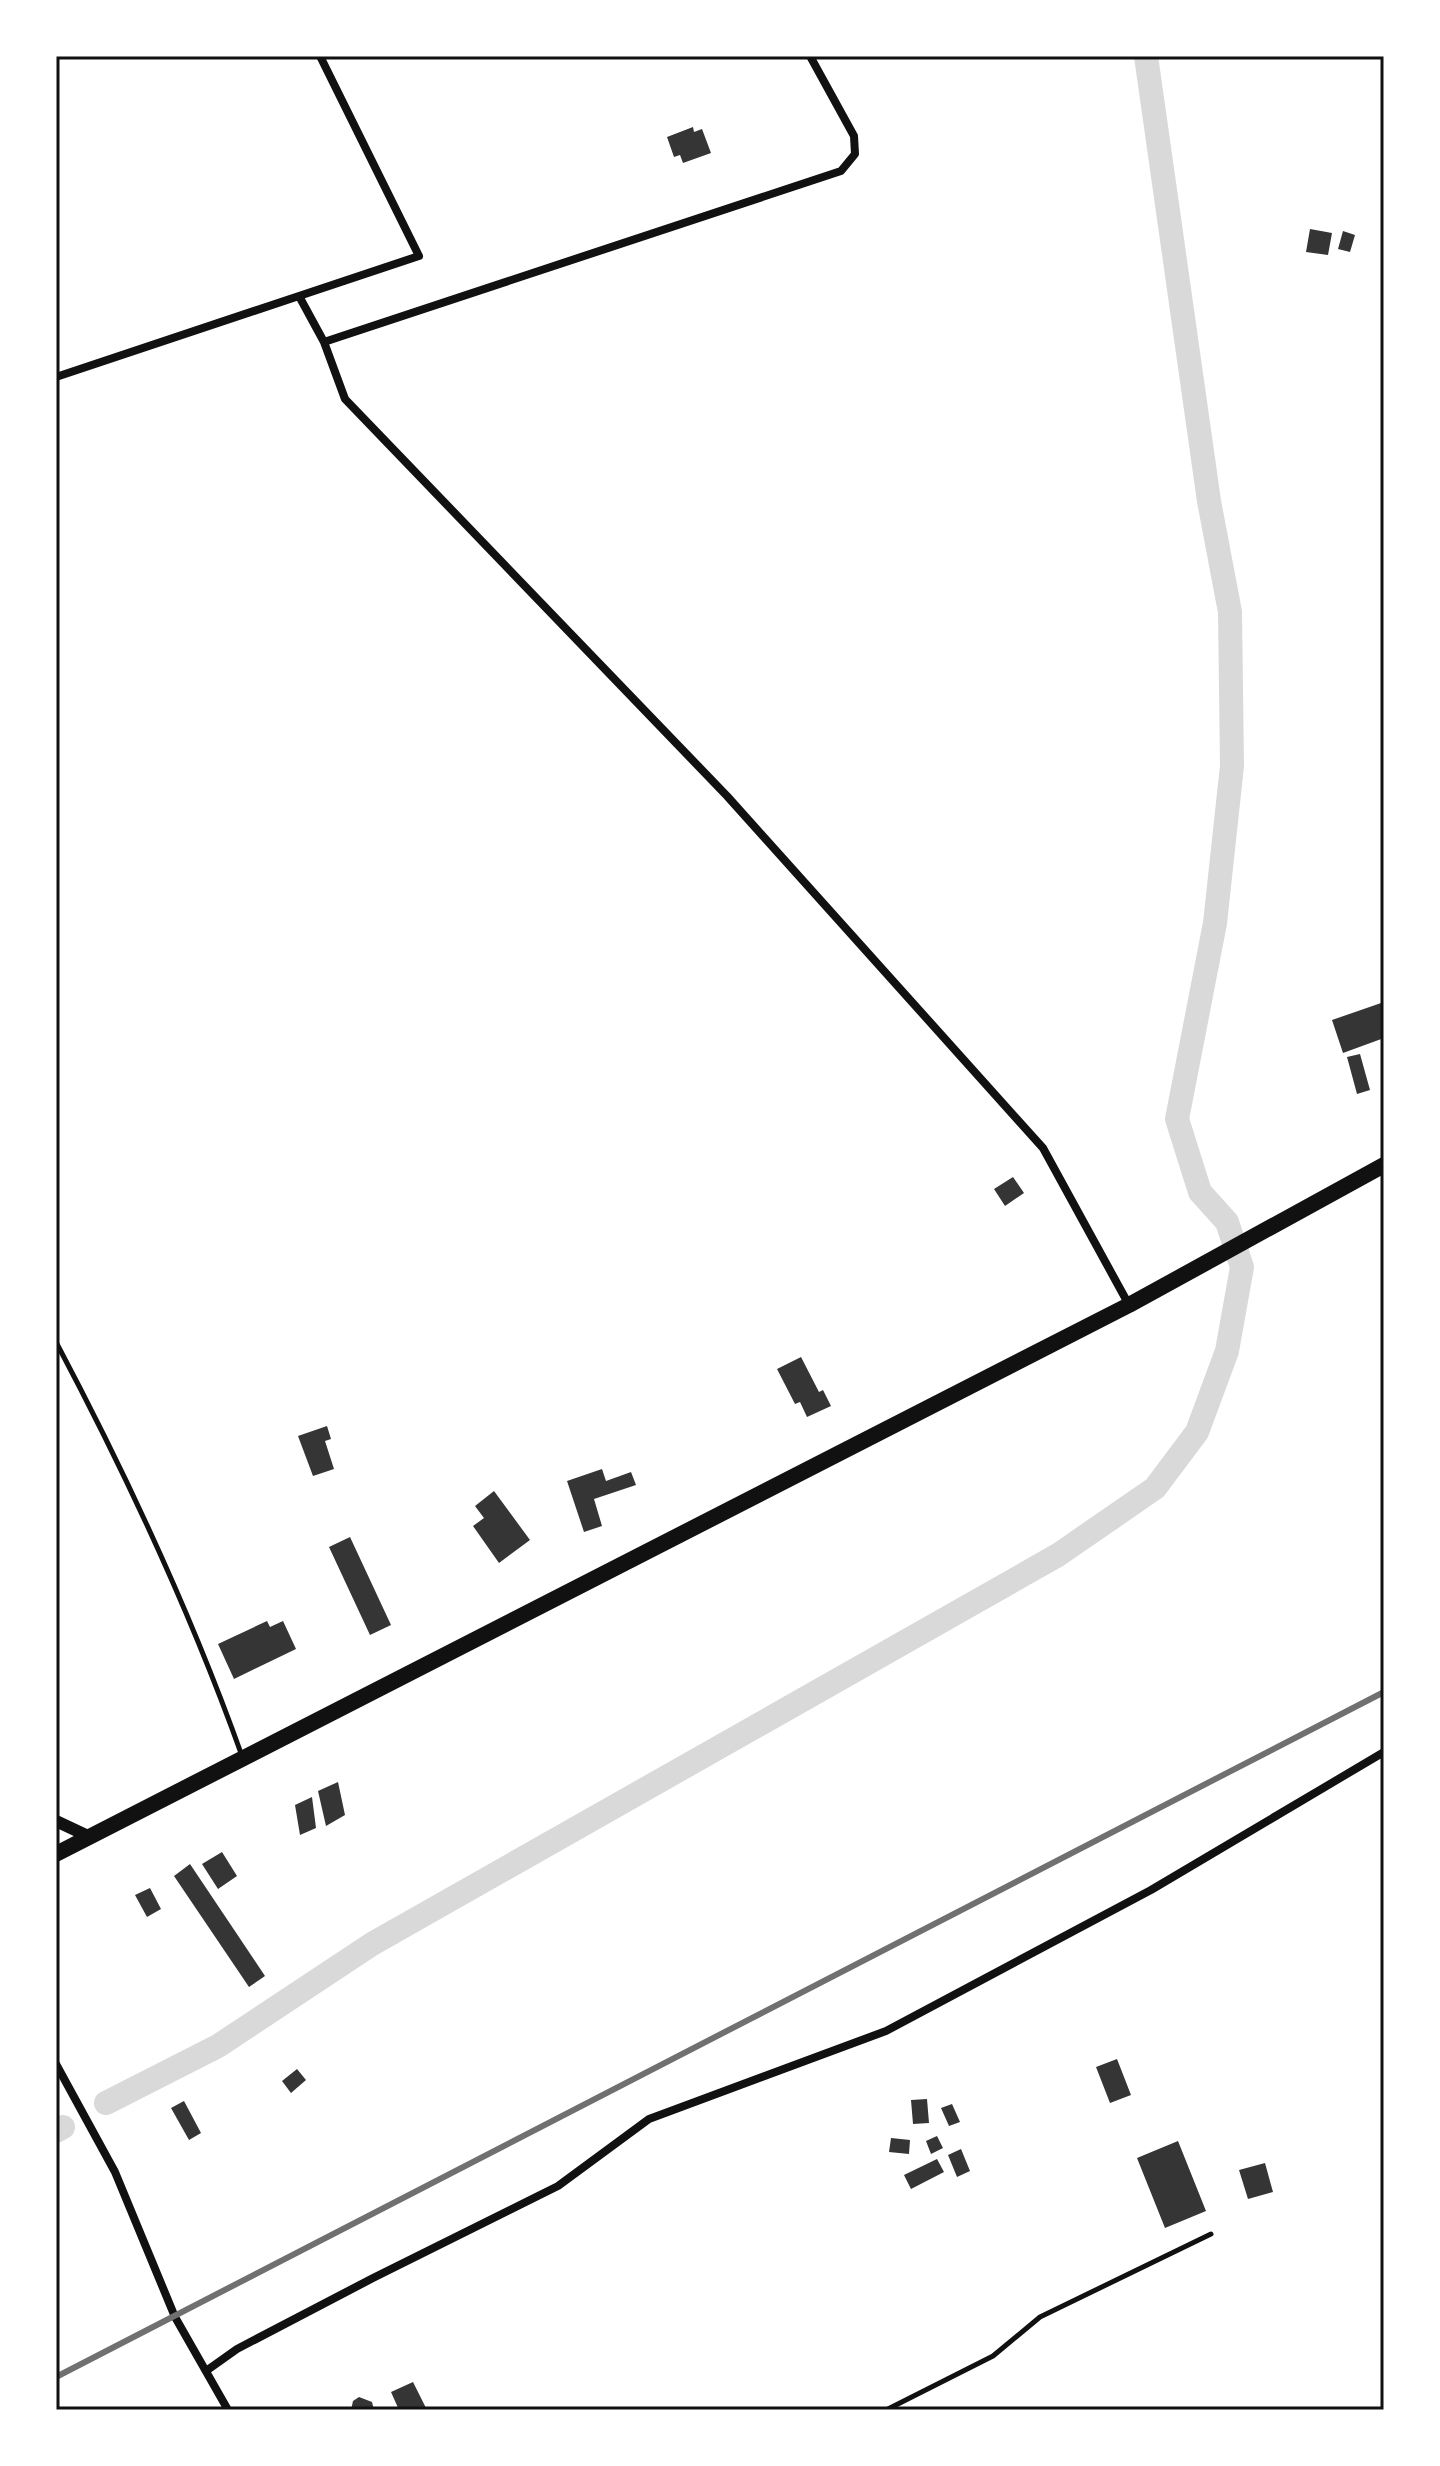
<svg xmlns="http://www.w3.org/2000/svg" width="1440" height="2466" viewBox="0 0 1440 2466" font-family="'IBM Plex Sans',sans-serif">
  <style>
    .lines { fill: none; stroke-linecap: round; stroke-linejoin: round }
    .canal { stroke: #d9d9d9; stroke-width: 24 }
    .building { fill: #353535 }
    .service { stroke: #111; stroke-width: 5 }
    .minor { stroke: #111; stroke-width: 8 }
    .tertiary { stroke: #111; stroke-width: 12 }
    .trunk { stroke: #111; stroke-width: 16 }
    .rail { stroke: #707070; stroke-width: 6 }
    .neatline { fill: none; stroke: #111; stroke-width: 3 }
  </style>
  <rect width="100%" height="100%" fill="#fff"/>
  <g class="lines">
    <!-- canal -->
    <path class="canal" d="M 106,2103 L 218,2046 L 372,1944 L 1058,1555 L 1155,1488 L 1197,1432 L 1227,1351 L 1242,1267 L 1227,1222 L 1200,1192 L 1177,1119 L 1215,923 L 1232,766 L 1230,612 L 1209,501 L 1146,56
      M 56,2131 L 63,2127"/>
  </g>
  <!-- building -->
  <path class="building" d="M 693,127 L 694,132 L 702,129 L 711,153 L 683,163 L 680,155 L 674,157 L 667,137 Z
    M 1310,229 L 1332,233 L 1328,255 L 1306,252 Z
    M 1343,231 L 1355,235 L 1350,252 L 1338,249 Z
    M 1384,1002 L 1384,1038 L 1343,1053 L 1332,1020 Z
    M 1360,1054 L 1370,1090 L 1357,1094 L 1347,1057 Z
    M 1013,1177 L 1024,1193 L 1005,1206 L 994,1189 Z
    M 801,1357 L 819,1392 L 823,1390 L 831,1406 L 807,1417 L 800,1402 L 795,1404 L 777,1369 Z
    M 327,1426 L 331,1439 L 325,1441 L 334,1469 L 313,1476 L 298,1436 Z
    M 602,1469 L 606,1481 L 631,1472 L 636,1485 L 594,1499 L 602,1526 L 584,1532 L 567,1481 Z
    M 494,1491 L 530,1540 L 499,1563 L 473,1526 L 484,1518 L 475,1506 Z
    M 350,1537 L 391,1625 L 370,1635 L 329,1547 Z
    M 267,1621 L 270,1627 L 283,1621 L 296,1649 L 234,1679 L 218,1644 Z
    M 338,1782 L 345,1815 L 326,1826 L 318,1791 Z
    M 312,1797 L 316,1828 L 300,1835 L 295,1805 Z
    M 222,1852 L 237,1876 L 218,1889 L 202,1864 Z
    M 190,1864 L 265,1976 L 249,1987 L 174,1876 Z
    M 150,1888 L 161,1909 L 147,1917 L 135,1895 Z
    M 1117,2059 L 1131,2095 L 1110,2103 L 1096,2067 Z
    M 297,2069 L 306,2080 L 291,2093 L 282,2081 Z
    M 927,2099 L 929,2123 L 913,2124 L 911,2100 Z
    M 184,2101 L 201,2133 L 189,2140 L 171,2108 Z
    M 952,2104 L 960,2122 L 949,2126 L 941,2108 Z
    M 937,2136 L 943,2148 L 931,2154 L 926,2141 Z
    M 891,2138 L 910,2140 L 909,2154 L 889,2152 Z
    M 1178,2141 L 1206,2211 L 1165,2228 L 1137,2158 Z
    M 961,2149 L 970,2171 L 957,2177 L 948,2155 Z
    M 937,2159 L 944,2172 L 911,2189 L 904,2175 Z
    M 1265,2163 L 1273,2192 L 1248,2199 L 1239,2170 Z
    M 413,2382 L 427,2410 L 399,2410 L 391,2392 Z
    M 359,2397 L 372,2402 L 374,2410 L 351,2410 L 353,2401 Z"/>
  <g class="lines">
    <!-- service -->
    <path class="service" d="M 56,1342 C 127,1476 191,1613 242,1756
      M 886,2410 L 993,2356 L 1040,2317 L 1211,2234"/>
    <!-- minor -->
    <path class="minor" d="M 299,296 L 419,256 L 320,56
      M 324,342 L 841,171 L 855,154 L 854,136 L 810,56
      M 56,377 L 299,296 L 324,342 L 345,399 L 727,796 L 1043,1148 L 1129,1305
      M 56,2064 L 115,2172 L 175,2317 L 228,2410
      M 206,2371 L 237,2349 L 373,2278 L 558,2186 L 649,2119 L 886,2031 L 1151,1890 L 1384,1752"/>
    <!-- tertiary -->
    <path class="tertiary" d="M 56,1821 L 90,1837"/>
    <!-- trunk -->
    <path class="trunk" d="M 56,1854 L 1129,1305 L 1384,1165"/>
    <!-- rail -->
    <path class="rail" d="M 56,2377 L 1384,1692"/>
  </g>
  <!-- border -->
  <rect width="1440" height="2466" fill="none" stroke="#ffffff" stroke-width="116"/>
  <rect x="58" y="58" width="1324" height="2350" class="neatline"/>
</svg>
